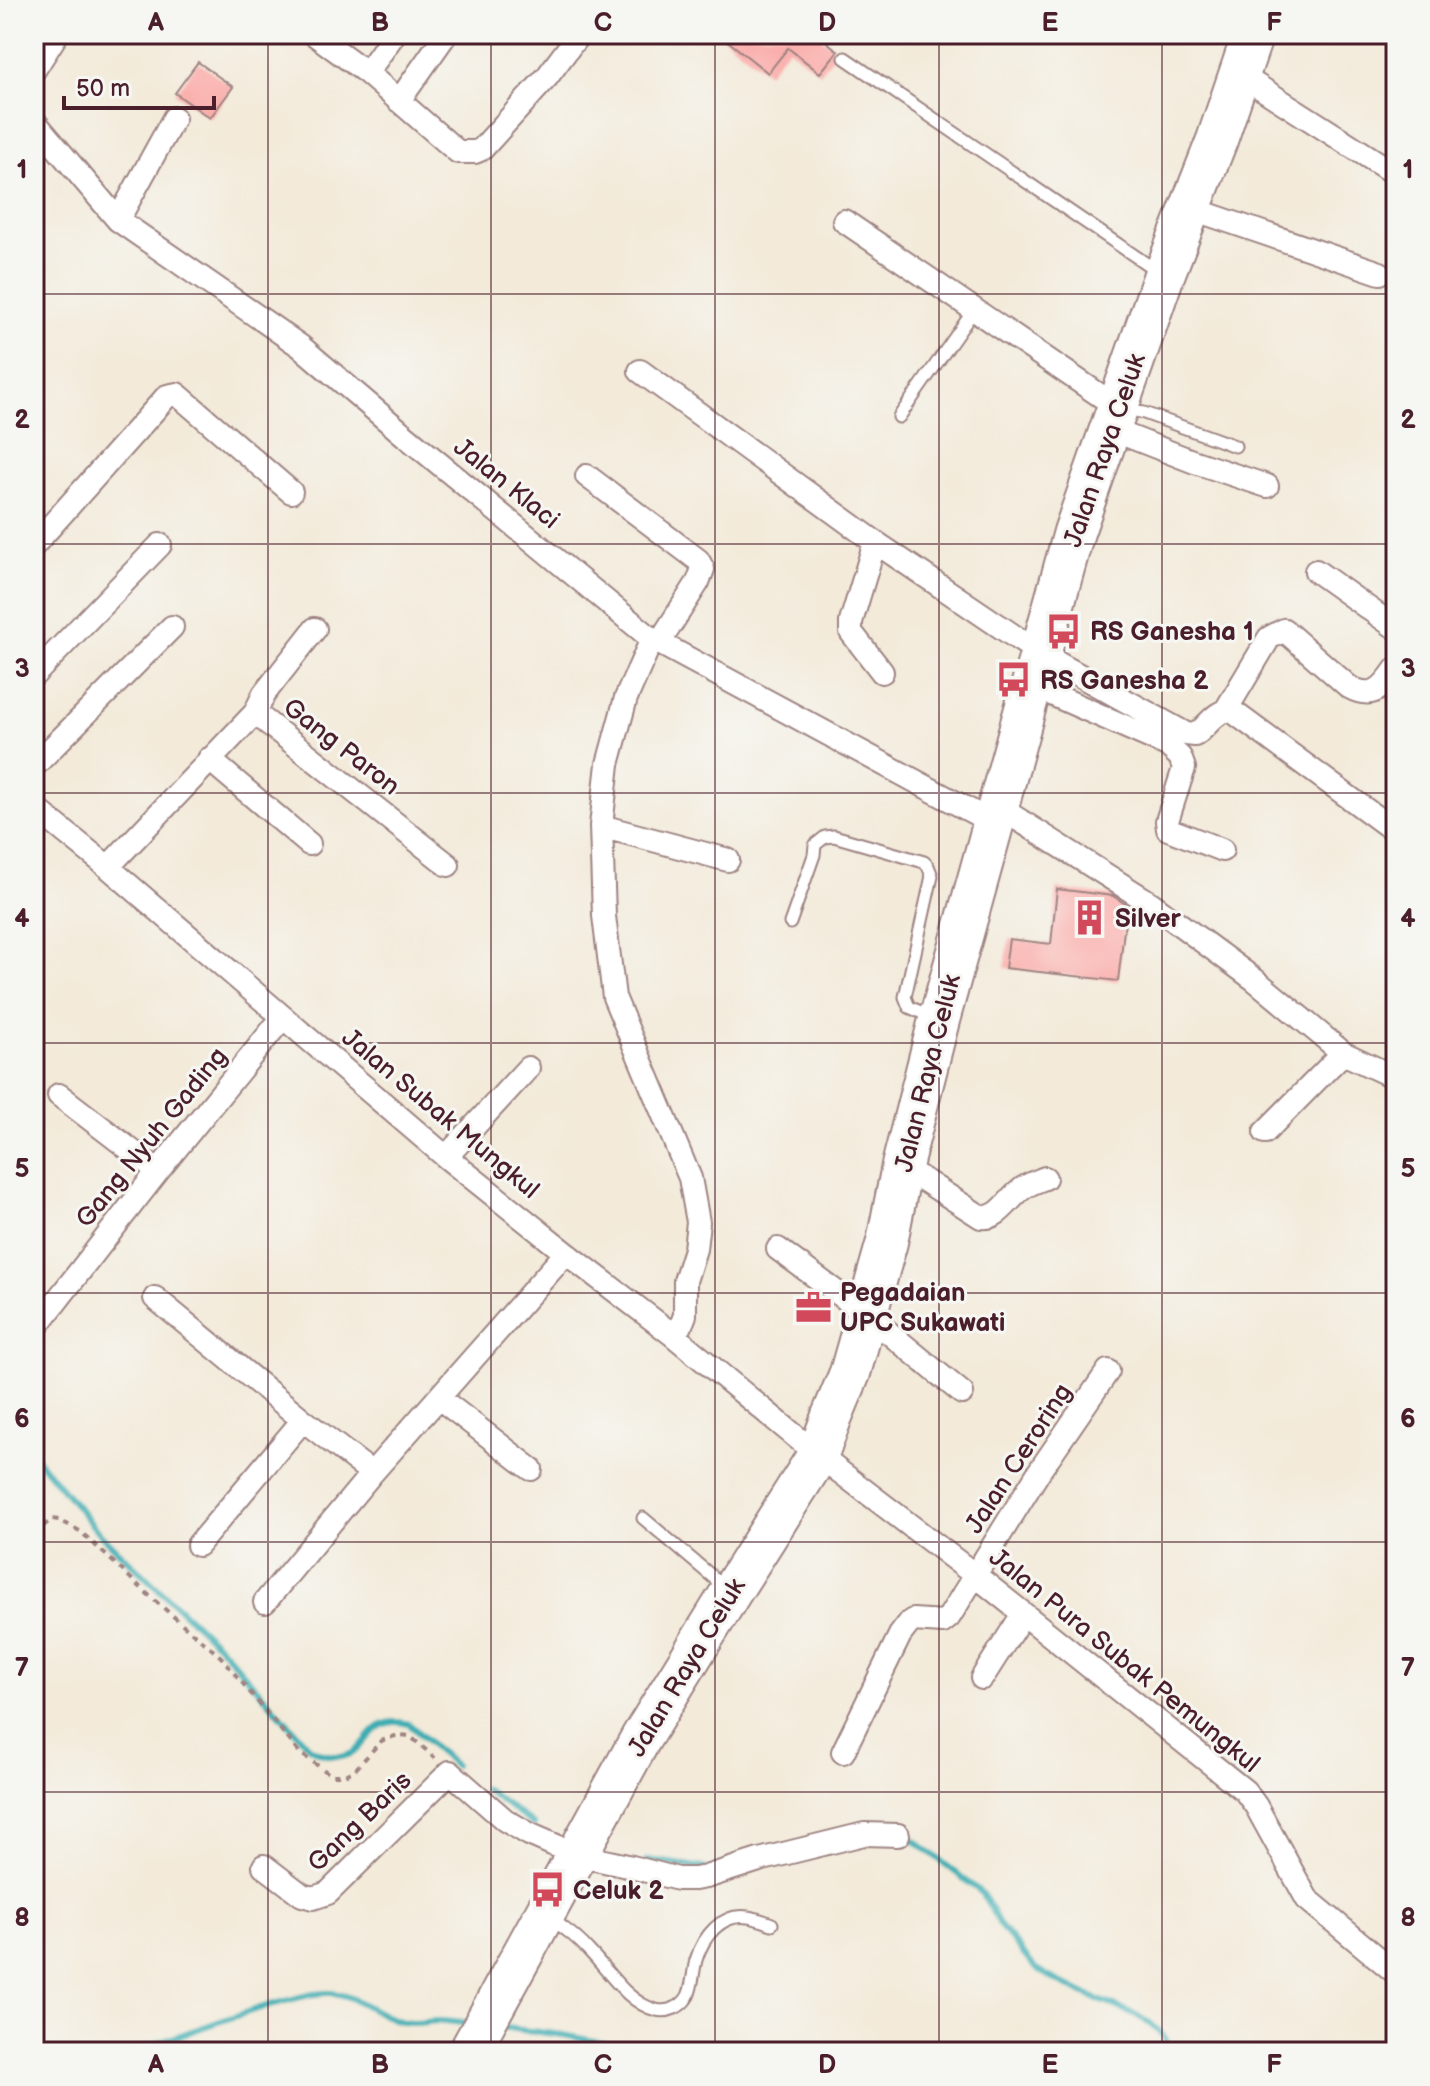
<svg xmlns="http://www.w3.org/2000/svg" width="1430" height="2086" viewBox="0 0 1430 2086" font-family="'Balsamiq Sans',sans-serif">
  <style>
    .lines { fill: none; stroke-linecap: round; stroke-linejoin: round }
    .stream { stroke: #3badb3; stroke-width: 6 }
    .building { fill: #fba5a3 }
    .lane-casing { stroke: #9e8482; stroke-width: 15 }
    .street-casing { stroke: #9e8482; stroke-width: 26 }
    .highway-casing { stroke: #9e8482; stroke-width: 44 }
    .path { stroke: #9e8482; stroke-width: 4; stroke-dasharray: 6 6; stroke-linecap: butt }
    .lane { stroke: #fff; stroke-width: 11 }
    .street { stroke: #fff; stroke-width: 22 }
    .highway { stroke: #fff; stroke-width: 40 }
    .grid { fill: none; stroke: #4a1f2b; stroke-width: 2; stroke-opacity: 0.55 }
    .labels { text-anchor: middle; stroke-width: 6; stroke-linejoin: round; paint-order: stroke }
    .street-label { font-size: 26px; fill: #4a1f2b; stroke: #f6f6f2 }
    .poi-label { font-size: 26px; font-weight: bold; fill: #4a1f2b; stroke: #f6f6f2; text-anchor: start }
    .neatline { fill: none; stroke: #4a1f2b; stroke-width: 3 }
    .grid-label { font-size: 26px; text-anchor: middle; font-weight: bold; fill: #4a1f2b }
  </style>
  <rect width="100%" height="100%" fill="#f6f6f2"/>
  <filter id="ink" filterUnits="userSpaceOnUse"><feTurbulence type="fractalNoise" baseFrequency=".0125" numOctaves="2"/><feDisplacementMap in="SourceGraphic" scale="16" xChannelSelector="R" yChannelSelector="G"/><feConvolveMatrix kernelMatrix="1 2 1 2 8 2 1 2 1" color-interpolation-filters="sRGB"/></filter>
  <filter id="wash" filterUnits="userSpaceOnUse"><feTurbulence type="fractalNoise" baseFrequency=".006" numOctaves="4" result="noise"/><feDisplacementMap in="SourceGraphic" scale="32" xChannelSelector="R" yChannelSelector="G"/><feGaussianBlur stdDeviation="1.8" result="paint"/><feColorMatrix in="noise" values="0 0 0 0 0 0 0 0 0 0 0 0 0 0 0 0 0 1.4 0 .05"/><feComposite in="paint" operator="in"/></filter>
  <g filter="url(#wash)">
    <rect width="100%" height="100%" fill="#f3ead9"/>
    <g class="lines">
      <!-- stream -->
      <path class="stream" d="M 34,1455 L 98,1532 L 223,1650 L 309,1747 C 317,1752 323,1755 333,1756 C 335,1756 343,1756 345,1756 C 370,1751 368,1713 409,1724 L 454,1765
        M 485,1789 L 534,1825
        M 903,1835 L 917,1842 L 983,1894 L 1000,1926 L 1035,1968 L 1050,1977 L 1082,1993 L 1134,2014 L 1150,2023 L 1163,2036 L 1175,2052
        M 647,1860 L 704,1868
        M 497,2027 L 563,2035 L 636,2049 L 643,2052
        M 34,2051 L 37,2052
        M 131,2052 C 182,2036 231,2015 282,2002 C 298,1998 314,1992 330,1993 C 357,1994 377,2017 403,2022 C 416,2025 427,2021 440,2021 C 450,2021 460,2023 470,2024"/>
    </g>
    <g id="blocks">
      <!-- building -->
      <path class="building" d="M 719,34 L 817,34 L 838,51 L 820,73 L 788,48 L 768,73 Z
        M 198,62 L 233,87 L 210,118 L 175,93 Z
        M 1057,889 L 1113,896 L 1127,905 L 1118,981 L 1005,968 L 1009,939 L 1051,944 Z"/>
    </g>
  </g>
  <g filter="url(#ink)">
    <use href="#blocks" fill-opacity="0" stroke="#9e8482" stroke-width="2"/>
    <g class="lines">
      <defs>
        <path id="lane" d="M 845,58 L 1157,271
          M 1126,409 L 1144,413 L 1235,446
          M 899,417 L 974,310
          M 790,923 L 814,855 L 815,845 L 825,837 L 834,836 L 924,862 L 928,866 L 932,876 L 905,997 L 909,1007 L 932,1017
          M 643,1518 L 727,1589
          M 549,1918 C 565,1928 580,1940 592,1954 C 610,1973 628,2003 656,2010 C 668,2013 682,2007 688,1996 C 693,1986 693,1971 696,1960 C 703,1937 721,1913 748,1917 C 756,1918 764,1921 772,1924"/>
        <path id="street" d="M 314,34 L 367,73 L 458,152 L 475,152 L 482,149 L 547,77 L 579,34
          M 34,70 L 57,34
          M 367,73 L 394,34
          M 1239,74 L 1389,170
          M 399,101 L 446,34
          M 34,121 L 118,220 L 300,346 L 402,433 L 652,639 L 993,823
          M 1190,208 L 1380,273
          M 118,220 L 174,118
          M 844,221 L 1117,407
          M 640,371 L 875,542 L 1039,653 L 1186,734 L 1195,735 C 1208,727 1215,709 1232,711 L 1396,832
          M 1110,429 L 1192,461 L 1267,486
          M 587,476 L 698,560 L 703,569 L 698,582 L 659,643
          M 875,542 L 851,622 L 851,632 L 882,672
          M 34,545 L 167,396 L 177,394 L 291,492
          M 1316,571 L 1396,628
          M 652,639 L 626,698 L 608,764 L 601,826 L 604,916 L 614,997 L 690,1178 L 698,1222 L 695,1249 L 685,1281 L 685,1315 L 682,1323 L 673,1335
          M 34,675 L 160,545
          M 1031,685 L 1167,745 L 1180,757 L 1184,768 L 1167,821 L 1168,829 L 1222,850
          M 1226,710 L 1269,638 L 1284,630 L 1349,687 C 1373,700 1383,688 1396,669
          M 255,713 L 448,865
          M 209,759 L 309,844
          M 34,766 L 172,627
          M 997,806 L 1152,904 L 1255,980 L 1343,1053 L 1396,1078
          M 34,807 L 108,867 L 446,1157 L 566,1253 L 673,1335 L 818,1455 L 975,1575 L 1245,1791 L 1256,1806 L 1307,1899 L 1396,1973
          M 601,826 L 728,860
          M 108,867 L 255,713 L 264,694 L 315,629
          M 59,1095 L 158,1171
          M 1265,1132 L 1343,1053
          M 446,1157 L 528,1068
          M 902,1166 L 981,1217 C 999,1220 1008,1199 1022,1189 C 1028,1184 1038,1181 1045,1178
          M 778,1249 L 866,1314 L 962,1393
          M 155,1298 L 303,1420 L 372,1473
          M 34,1330 L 158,1171 L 283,1017
          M 439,1398 L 531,1469
          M 198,1545 L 303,1420
          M 265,1602 L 372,1473 L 566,1253
          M 982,1678 L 1023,1614
          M 843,1752 L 900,1635 L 910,1622 L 913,1620 L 943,1622 L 949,1617 L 1040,1470 L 1108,1371
          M 264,1866 L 302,1895 L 313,1898 L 328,1893 L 450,1772 L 505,1820 L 529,1834 L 577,1855 L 632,1867 L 678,1879 L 695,1879 L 706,1877 L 759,1860 L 864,1834 L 898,1835"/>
        <path id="highway" d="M 469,2052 L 641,1738 L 731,1592 L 818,1455 L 832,1416 L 850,1373 L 887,1242 L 902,1166 L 939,1020 L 1074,532 L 1164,275 L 1217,140 L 1253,34"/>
      </defs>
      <!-- lane casing -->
      <use href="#lane" class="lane-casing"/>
      <!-- street casing -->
      <use href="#street" class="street-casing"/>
      <!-- highway casing -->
      <use href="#highway" class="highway-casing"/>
      <!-- path -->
      <path class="path" d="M 34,1534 L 52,1519 L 59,1520 L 80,1531 L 153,1599 L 221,1657 L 300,1753 L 331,1775 L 344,1775 L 354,1771 L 381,1741 L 398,1735 L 410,1736 L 435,1758"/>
      <!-- lane -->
      <use href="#lane" class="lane"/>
      <!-- street -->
      <use href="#street" class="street"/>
      <!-- highway -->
      <use href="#highway" class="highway"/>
    </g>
  </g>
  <!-- grid -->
  <path class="grid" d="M 268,34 L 268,2052M 491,34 L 491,2052M 715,34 L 715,2052M 939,34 L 939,2052M 1162,34 L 1162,2052M 34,294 L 1396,294M 34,544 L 1396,544M 34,793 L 1396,793M 34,1043 L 1396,1043M 34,1293 L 1396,1293M 34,1542 L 1396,1542M 34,1792 L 1396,1792"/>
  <!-- icons -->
  <defs>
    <symbol id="bus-bare" viewBox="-9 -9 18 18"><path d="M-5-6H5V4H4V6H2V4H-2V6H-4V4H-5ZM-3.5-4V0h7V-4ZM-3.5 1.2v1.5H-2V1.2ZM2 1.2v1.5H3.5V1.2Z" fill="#d1495b" stroke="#f6f6f2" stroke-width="2.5" paint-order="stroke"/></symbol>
    <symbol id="building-bare" viewBox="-9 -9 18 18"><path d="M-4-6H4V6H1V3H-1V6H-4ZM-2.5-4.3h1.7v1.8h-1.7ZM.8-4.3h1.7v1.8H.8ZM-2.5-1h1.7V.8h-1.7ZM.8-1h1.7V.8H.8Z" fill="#d1495b" stroke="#f6f6f2" stroke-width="2.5" paint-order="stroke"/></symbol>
    <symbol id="office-bare" viewBox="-9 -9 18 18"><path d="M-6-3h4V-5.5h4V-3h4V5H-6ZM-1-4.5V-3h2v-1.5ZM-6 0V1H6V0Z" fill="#d1495b" stroke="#f6f6f2" stroke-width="2.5" paint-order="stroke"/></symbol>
  </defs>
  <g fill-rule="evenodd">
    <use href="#bus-bare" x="1038" y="606" width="51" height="51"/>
    <use href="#bus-bare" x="988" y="654" width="51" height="51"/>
    <use href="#building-bare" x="1064" y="892" width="51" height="51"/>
    <use href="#office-bare" x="788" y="1282" width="51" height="51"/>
    <use href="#bus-bare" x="522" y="1864" width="51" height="51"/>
  </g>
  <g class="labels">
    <!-- street labels -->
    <g class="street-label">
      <text transform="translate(1104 450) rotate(-71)" y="9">Jalan Raya Celuk</text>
      <text transform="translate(507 483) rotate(39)" y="9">Jalan Klaci</text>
      <text transform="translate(342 746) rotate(38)" y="9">Gang Paron</text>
      <text transform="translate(927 1073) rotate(-76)" y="9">Jalan Raya Celuk</text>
      <text transform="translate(441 1113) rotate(40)" y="9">Jalan Subak Mungkul</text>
      <text transform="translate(151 1137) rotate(-51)" y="9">Gang Nyuh Gading</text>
      <text transform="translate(1018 1458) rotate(-57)" y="9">Jalan Ceroring</text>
      <text transform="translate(1125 1660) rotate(39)" y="9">Jalan Pura Subak Pemungkul</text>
      <text transform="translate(686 1667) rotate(-59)" y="9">Jalan Raya Celuk</text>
      <text transform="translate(359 1821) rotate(-44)" y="9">Gang Baris</text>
    </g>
    <!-- poi labels -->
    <g class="poi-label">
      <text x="1090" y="640">RS Ganesha 1</text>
      <text x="1040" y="689">RS Ganesha 2</text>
      <text x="1115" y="927">Silver</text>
      <text x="840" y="1301">Pegadaian<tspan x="840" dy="30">UPC Sukawati</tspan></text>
      <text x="573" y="1899">Celuk 2</text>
    </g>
  </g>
  <!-- margin -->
  <rect width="1430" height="2086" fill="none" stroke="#f6f6f2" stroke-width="88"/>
  <!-- scale -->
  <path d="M64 96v12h150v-12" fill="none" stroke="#4a1f2b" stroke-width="4"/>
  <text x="76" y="96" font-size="24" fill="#4a1f2b" stroke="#f6f6f2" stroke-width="6" paint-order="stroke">50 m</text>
  <rect x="44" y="44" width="1342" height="1998" class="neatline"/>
  <g class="grid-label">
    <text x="156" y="31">A</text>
    <text x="380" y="31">B</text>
    <text x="603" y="31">C</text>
    <text x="827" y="31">D</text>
    <text x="1050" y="31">E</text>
    <text x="1274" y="31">F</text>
    <text x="22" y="178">1</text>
    <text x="1408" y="178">1</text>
    <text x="22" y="428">2</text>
    <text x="1408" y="428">2</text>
    <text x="22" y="677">3</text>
    <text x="1408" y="677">3</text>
    <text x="22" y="927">4</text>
    <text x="1408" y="927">4</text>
    <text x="22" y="1177">5</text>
    <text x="1408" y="1177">5</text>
    <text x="22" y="1427">6</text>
    <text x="1408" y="1427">6</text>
    <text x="22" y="1676">7</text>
    <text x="1408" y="1676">7</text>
    <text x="22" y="1926">8</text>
    <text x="1408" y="1926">8</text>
    <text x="156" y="2073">A</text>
    <text x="380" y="2073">B</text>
    <text x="603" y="2073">C</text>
    <text x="827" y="2073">D</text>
    <text x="1050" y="2073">E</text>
    <text x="1274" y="2073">F</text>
  </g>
</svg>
